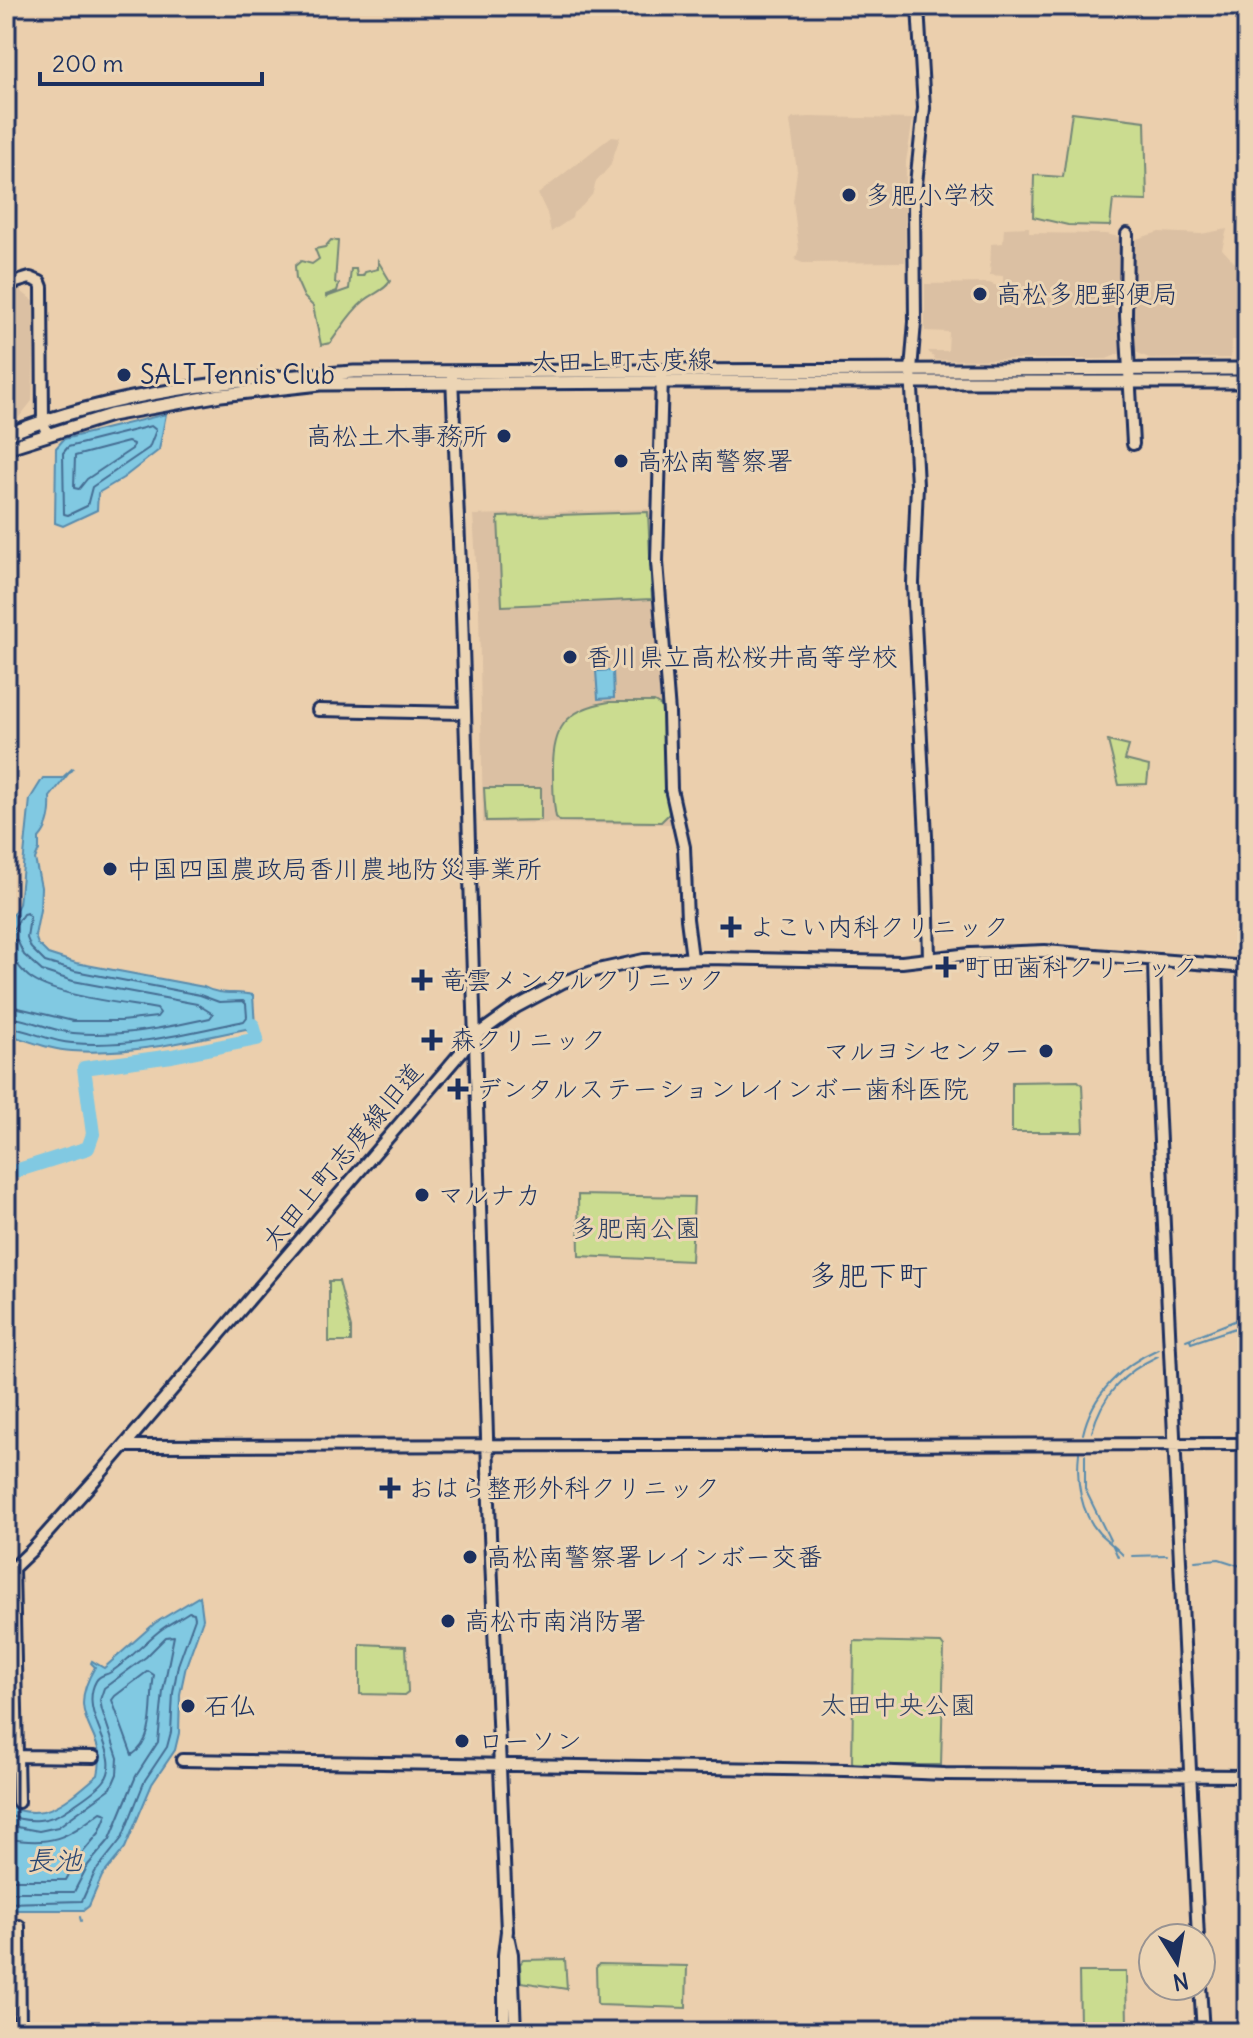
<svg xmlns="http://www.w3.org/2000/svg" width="1253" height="2038" viewBox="0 0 1253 2038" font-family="Delius,'Klee One',sans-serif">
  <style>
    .built { fill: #dbc0a3 }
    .green { fill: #cbdc90; stroke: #738677; stroke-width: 2 }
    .water { fill: #81c9e2; stroke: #588bad; stroke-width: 2 }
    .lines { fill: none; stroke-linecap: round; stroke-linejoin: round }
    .shore { stroke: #446d93; stroke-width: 2 }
    .stream { stroke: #588bad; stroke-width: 2 }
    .river { stroke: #81c9e2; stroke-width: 14 }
    .tertiary-casing { stroke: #1b2f5e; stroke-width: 16 }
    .secondary-casing { stroke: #1b2f5e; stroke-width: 17 }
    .tertiary { stroke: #ecd5b5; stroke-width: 10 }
    .secondary { stroke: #ecd5b5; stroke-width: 11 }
    .poi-dot { fill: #1b2f5e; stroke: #ecd5b5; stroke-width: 3 }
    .labels { text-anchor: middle; stroke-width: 6; stroke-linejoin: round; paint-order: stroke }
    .poi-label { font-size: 26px; fill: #1b2f5e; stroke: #ecd5b5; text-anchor: start }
    .street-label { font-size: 26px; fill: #1b2f5e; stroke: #ecd5b5 }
    .park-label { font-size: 26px; fill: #2d4063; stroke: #ecd5b5 }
    .water-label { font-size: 28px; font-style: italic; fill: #2a4672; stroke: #ecd5b5 }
    .quarter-label { font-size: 30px; fill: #1b2f5e; stroke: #ecd5b5 }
  </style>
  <rect width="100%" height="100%" fill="#ebcfad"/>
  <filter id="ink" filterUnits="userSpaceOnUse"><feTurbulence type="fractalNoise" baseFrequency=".0125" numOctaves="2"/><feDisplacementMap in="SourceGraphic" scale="16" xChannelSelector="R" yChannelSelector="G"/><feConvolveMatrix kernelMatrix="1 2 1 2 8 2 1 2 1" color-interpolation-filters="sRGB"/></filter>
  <g filter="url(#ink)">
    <!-- built -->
    <path class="built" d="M 809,117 L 913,119 L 906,162 L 905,262 L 803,263 L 795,260 L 799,249 L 793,201 L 797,171 L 790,121 L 793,118 Z
      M 612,136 L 620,137 L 610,166 L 596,182 L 592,195 L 582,206 L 573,213 L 572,218 L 551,232 L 547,213 L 538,194 Z
      M 1029,227 L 1029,233 L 1106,234 L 1133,240 L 1159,232 L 1201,234 L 1227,229 L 1222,249 L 1247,276 L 1247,288 L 1237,318 L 1238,333 L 1247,334 L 1247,340 L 1232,340 L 1231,358 L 1151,359 L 1138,353 L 1118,354 L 1107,359 L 936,360 L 928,351 L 948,351 L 949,332 L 925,331 L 925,284 L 989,283 L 1003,288 L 1003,276 L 990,275 L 991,244 L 1003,243 L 1004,228 Z
      M 17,288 L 36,303 L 32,401 L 16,421 L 6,425 L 6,293 Z
      M 649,509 L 655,604 L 675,824 L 483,823 L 479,610 L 473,515 Z"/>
    <!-- green -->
    <path class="green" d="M 1072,112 L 1145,121 L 1147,201 L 1113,200 L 1110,226 L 1068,225 L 1033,217 L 1034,175 L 1063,177 Z
      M 331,240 L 338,241 L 335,283 L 339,284 L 337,291 L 326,295 L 326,297 L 349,289 L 351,269 L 356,269 L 357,276 L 363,276 L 365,272 L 378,269 L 378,261 L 390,281 C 385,291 373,293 364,301 C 349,313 341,329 330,343 L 321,345 L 313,306 L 304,297 L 296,279 L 295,266 L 301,261 L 312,264 L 319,259 L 315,249 L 325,247 Z
      M 648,512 L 652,599 L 502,606 L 498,517 Z
      M 609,702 L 654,702 L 663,707 L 669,814 L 661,822 L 560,821 L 556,817 C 553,802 553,787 553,772 C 552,729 565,709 609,702 Z
      M 1108,741 L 1129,746 L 1125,760 L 1149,766 L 1147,784 L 1119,785 Z
      M 484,788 L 541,788 L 541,820 L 486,821 Z
      M 1078,1081 L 1082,1085 L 1084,1130 L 1082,1132 L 1012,1132 L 1012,1082 Z
      M 578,1195 L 694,1197 L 691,1261 L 579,1256 Z
      M 329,1281 L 339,1281 L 351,1328 L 351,1342 L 329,1342 Z
      M 6,1583 L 11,1801 L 6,1798 Z
      M 854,1641 L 941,1643 L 944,1647 L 941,1765 L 855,1765 L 852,1762 Z
      M 360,1644 L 406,1646 L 408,1692 L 404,1695 L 360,1694 Z
      M 565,1959 L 567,1989 L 521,1982 L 520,1964 L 523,1960 Z
      M 599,1964 L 687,1966 L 686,2008 L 599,2005 L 597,2003 L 596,1968 Z
      M 1079,1972 L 1126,1972 L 1127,2026 L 1080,2024 Z"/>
    <!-- water -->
    <path class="water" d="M 166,414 L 159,450 L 123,478 L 98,493 L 97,510 L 63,526 L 55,523 L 56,448 L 64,439 Z
      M 613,670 L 614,698 L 598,699 L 596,671 Z
      M 73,768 L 50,797 C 51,812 49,827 39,838 L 39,850 L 35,859 L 41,887 L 40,910 L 35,936 L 38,944 L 48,954 L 76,963 L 204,987 C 220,996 236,991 253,995 L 255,1027 C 194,1040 134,1055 72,1051 C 50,1050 27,1040 6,1034 L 6,926 L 19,904 L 30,799 L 43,778 L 62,778 Z
      M 200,1596 L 203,1619 L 186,1666 L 180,1694 L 179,1733 L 175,1750 L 152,1784 L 125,1848 L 102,1876 L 89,1906 L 84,1910 L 6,1910 L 6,1806 C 46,1824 69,1799 98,1775 C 109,1730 62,1722 95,1667 L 91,1663 L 92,1661 L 104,1668 L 155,1623 Z"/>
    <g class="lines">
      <!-- shore -->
      <path class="shore" d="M 151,426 L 156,430 L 149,448 L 92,487 L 87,506 L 68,515 L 64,514 L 63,453 L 68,447 Z
        M 128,442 L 133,444 L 132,449 L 87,479 L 79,489 L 74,488 L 75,456 Z
        M 6,930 L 14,928 L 23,914 L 27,913 L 30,917 L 27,938 L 31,948 L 45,962 L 75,971 L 200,995 L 219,1002 L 243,1001 L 246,1004 L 247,1017 L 244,1021 C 187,1033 131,1048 72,1043 C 50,1042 28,1029 6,1027
        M 6,940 L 17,940 L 24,955 L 42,971 L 73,981 L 197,1004 L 213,1014 L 210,1018 C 165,1028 120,1037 73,1033 C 50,1031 29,1018 6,1017
        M 6,952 C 15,959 21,972 32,979 C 59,997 124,1003 157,1009 L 160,1013 L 157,1017 L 121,1021 L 73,1021 L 6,1005
        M 148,1671 L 154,1675 C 149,1700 157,1739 132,1755 L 112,1700 L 115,1696 Z
        M 6,1814 C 28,1824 51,1822 70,1808 C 81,1800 96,1791 104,1781 C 125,1754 77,1715 96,1681 C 100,1674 105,1676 111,1672 C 128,1661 142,1645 158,1632 C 167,1624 179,1619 189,1612 L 194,1613 L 195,1618 L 178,1665 L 173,1693 L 171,1732 L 167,1747 L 145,1780 L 122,1838 L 95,1872 L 82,1901 L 6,1903
        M 6,1825 L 39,1831 L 58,1827 L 111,1788 L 117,1774 L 118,1758 L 102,1710 L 100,1700 L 104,1688 L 146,1657 L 166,1637 L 174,1636 L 163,1691 L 158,1742 L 136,1776 L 110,1839 L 88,1865 L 74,1892 L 6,1892
        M 6,1838 C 51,1847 66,1838 101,1812 L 107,1814 L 99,1833 L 78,1858 L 66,1880 L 6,1880"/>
      <!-- stream -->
      <path class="stream" d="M 1190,1339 L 1191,1343 L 1247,1324
        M 1186,1340 L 1247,1316
        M 1092,1432 C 1102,1395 1124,1372 1158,1356
        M 1083,1434 C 1092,1394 1122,1365 1158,1349
        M 1079,1453 C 1076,1480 1080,1512 1099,1533 C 1107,1541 1116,1547 1123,1555
        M 1085,1455 L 1085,1489 L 1110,1540
        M 1113,1546 L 1118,1557
        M 1132,1556 L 1167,1555
        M 1195,1561 L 1219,1559 L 1247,1568
        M 80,1917 L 81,1921"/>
      <!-- river -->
      <path class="river" d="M 6,1174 L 88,1148 L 93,1134 L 84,1068 L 172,1056 L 257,1039 L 253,1025"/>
      <defs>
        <path id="tertiary" d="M 918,6 L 924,108 L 914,203 L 915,322 L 911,370 L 917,485 L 913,583 L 926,837 L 929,958
          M 1127,234 L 1126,316 L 1133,444
          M 6,285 L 30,278 L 40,282 L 42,287 L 43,422 L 47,433
          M 662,375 L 657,562 L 669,713 L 671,789 L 684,847 L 687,919 L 692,958
          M 452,377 L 462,613 L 490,1535 L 507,1931 L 504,1955 L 504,2032
          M 318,710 L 464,713
          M 1154,960 L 1157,1079 L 1198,1938
          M 124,1446 L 1247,1444
          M 13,1569 L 18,1802
          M 6,1575 L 32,1550 L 100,1474 L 474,1037 L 516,1007 L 563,982 L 598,970 L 644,960 L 706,958 L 902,962 L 970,954 L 1045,951 L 1247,967
          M 17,1756 L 94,1757
          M 182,1760 L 845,1770 L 945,1774 L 1247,1776
          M 19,1926 L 20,2032
          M 509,1940 L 512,1954 L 515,2032
          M 1200,1986 L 1203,2032"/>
        <path id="secondary" d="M 6,435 C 115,391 238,379 354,372 L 1247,369
          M 6,448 L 111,415 L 221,395 L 320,384 L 662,382 L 1247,382"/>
      </defs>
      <!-- tertiary casing -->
      <use href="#tertiary" class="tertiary-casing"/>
      <!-- secondary casing -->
      <use href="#secondary" class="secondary-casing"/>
      <!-- tertiary -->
      <use href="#tertiary" class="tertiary"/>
      <!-- secondary -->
      <use href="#secondary" class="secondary"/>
    </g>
  </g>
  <!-- markers -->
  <g class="poi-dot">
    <circle cx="849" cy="195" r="8"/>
    <circle cx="980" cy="294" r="8"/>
    <circle cx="124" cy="375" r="8"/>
    <circle cx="504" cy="436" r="8"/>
    <circle cx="621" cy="461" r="8"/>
    <circle cx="570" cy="657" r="8"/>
    <circle cx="110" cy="869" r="8"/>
    <path d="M727 915h8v8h8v8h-8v8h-8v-8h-8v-8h8z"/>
    <path d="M942 955h8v8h8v8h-8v8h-8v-8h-8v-8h8z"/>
    <path d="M418 968h8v8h8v8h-8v8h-8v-8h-8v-8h8z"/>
    <path d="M428 1028h8v8h8v8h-8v8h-8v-8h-8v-8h8z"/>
    <circle cx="1046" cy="1051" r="8"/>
    <path d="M454 1077h8v8h8v8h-8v8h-8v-8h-8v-8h8z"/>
    <circle cx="422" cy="1195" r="8"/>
    <path d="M386 1476h8v8h8v8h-8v8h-8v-8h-8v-8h8z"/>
    <circle cx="470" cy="1557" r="8"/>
    <circle cx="448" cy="1621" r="8"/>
    <circle cx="188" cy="1706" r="8"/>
    <circle cx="462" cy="1741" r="8"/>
  </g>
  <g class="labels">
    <!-- poi labels -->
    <g class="poi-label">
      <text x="865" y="204">多肥小学校</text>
      <text x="996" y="303">高松多肥郵便局</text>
      <text x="140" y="384">SALT Tennis Club</text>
      <text x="488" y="445" text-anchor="end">高松土木事務所</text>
      <text x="637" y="470">高松南警察署</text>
      <text x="586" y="666">香川県立高松桜井高等学校</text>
      <text x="126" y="878">中国四国農政局香川農地防災事業所</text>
      <text x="749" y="936">よこい内科クリニック</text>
      <text x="964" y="976">町田歯科クリニック</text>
      <text x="440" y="989">竜雲メンタルクリニック</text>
      <text x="450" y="1049">森クリニック</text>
      <text x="1030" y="1060" text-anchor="end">マルヨシセンター</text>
      <text x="476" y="1098">デンタルステーションレインボー歯科医院</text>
      <text x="438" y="1204">マルナカ</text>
      <text x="408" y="1497">おはら整形外科クリニック</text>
      <text x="486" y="1566">高松南警察署レインボー交番</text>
      <text x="464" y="1630">高松市南消防署</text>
      <text x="204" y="1715">石仏</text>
      <text x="478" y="1750">ローソン</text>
    </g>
    <!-- street labels -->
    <g class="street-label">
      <text transform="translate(622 361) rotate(-1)" y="9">太田上町志度線</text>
      <text transform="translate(342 1156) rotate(-50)" y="9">太田上町志度線旧道</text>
    </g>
    <!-- park labels -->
    <g class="park-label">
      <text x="636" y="1237">多肥南公園</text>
      <text x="898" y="1714">太田中央公園</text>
    </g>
    <!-- water labels -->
    <g class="water-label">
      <text x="54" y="1870">長池</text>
    </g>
    <!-- quarter labels -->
    <g class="quarter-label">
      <text x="868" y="1286">多肥下町</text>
    </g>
  </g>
  <!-- margin -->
  <rect width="1253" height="2038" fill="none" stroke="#ecd5b5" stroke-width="32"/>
  <rect x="16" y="16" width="1221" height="2006" fill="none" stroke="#1b2f5e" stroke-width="3" filter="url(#ink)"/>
  <!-- north arrow -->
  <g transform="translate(1177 1962) rotate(169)"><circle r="38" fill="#ecd5b5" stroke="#989392" stroke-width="2"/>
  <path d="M0-6L14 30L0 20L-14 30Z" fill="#1b2f5e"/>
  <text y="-12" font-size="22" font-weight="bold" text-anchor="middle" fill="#1b2f5e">N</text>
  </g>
  <!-- scale -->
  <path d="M40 72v12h222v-12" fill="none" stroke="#1b2f5e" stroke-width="4"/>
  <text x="52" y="72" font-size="24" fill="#1b2f5e" stroke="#ecd5b5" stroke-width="6" paint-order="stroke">200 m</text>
</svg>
